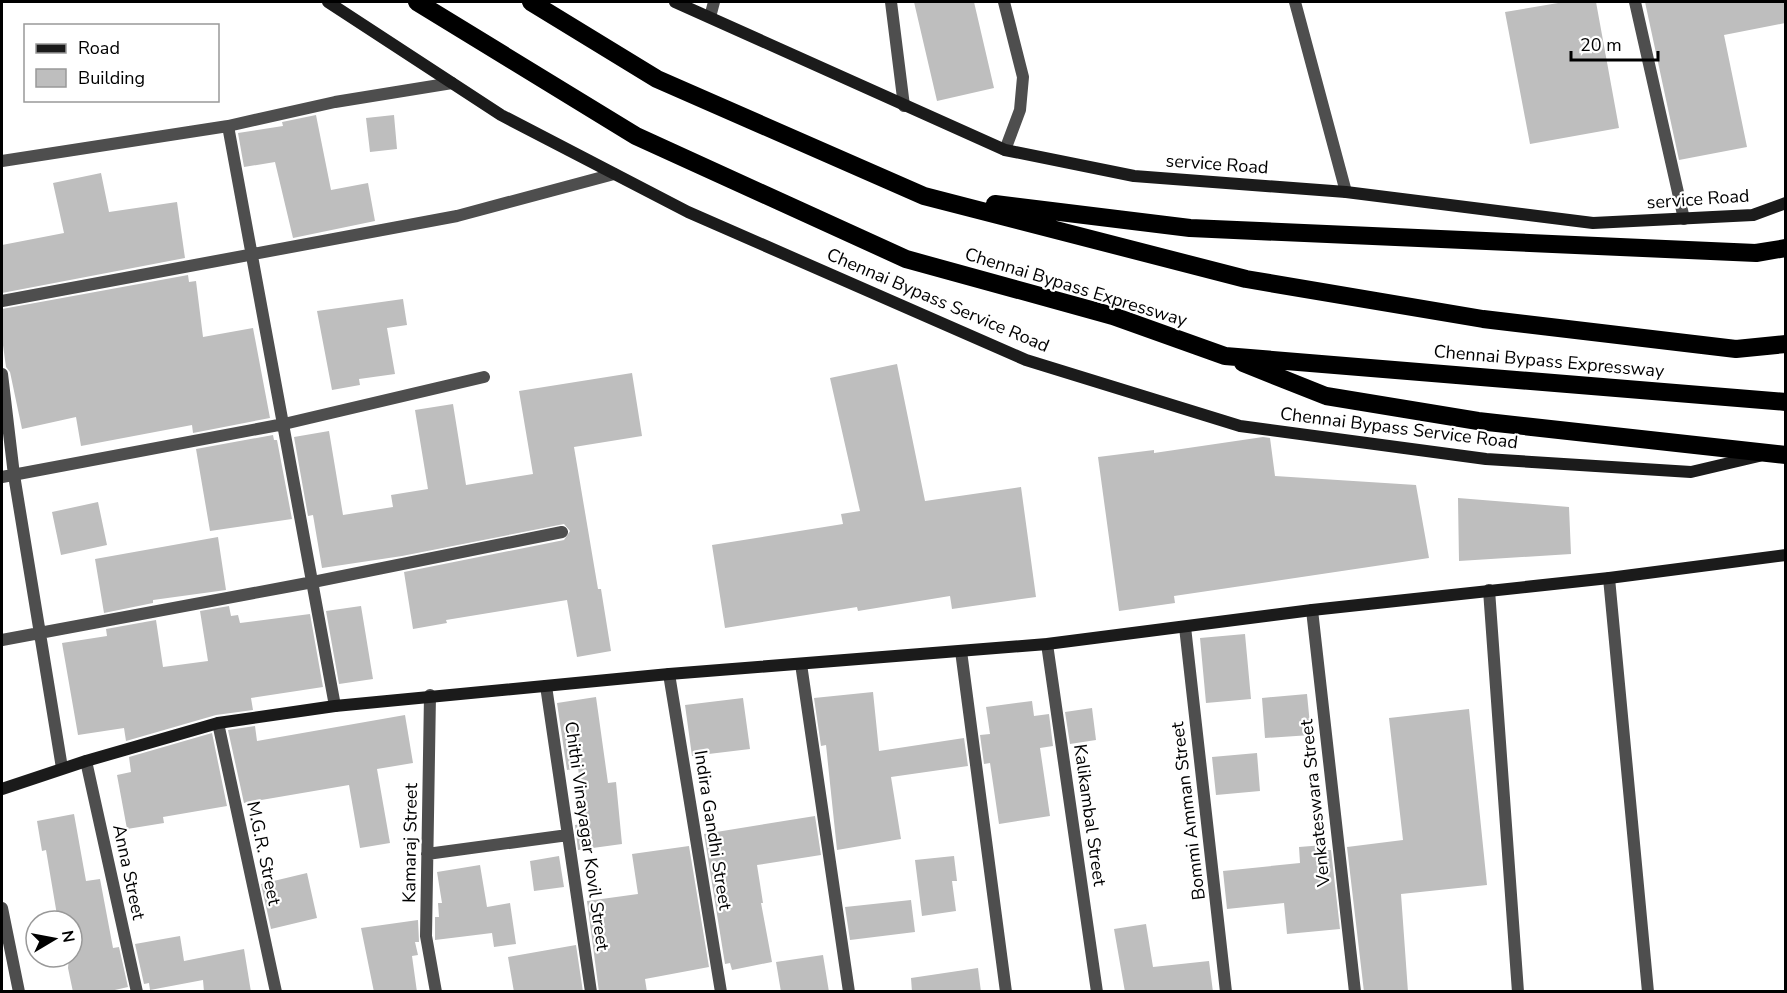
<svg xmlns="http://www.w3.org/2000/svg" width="1787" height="993" viewBox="0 0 1787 993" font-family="'Nunito Sans',sans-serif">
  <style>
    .building { fill: #bebebe }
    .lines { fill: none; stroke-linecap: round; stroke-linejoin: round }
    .lane { stroke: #4e4e4e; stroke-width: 12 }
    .street { stroke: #4e4e4e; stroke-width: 12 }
    .secondary { stroke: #1b1b1b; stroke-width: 12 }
    .highway { stroke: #000; stroke-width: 18 }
    .labels { text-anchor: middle; stroke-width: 4.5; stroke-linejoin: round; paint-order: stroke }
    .street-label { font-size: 18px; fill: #000; stroke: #fff }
  </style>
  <rect width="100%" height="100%" fill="#fff"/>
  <!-- building -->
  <path class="building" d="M 914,2 L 974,2 L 994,88 L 937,101 Z
    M 1564,2 L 1596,2 L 1619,128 L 1530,144 L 1505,12 Z
    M 1645,2 L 1785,2 L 1785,23 L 1724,35 L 1747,147 L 1679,160 Z
    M 316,115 L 331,190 L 368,183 L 375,221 L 293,238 L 275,162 L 244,167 L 238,133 L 283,126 L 282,122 Z
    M 394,115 L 397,149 L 370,152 L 366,118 Z
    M 101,173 L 109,212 L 177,202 L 185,258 L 2,293 L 2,245 L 64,233 L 53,183 Z
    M 188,275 L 189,282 L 196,281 L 203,337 L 253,328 L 270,418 L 193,433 L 192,425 L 81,446 L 76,417 L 22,429 L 10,372 L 6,367 L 2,338 L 2,309 Z
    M 403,299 L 407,325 L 387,328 L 395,374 L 359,379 L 360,385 L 332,390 L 317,311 Z
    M 897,364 L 925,501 L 1021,487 L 1036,597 L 952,609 L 950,596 L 858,611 L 857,607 L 725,628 L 712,545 L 843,524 L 841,514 L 860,511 L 830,378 Z
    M 632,373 L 642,436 L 574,447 L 598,589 L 601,589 L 611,651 L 577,657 L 567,600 L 446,620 L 447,623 L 413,629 L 404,572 L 564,540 L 570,531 L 564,524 L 402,556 L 322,568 L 313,515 L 308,516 L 294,437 L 329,431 L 343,515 L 393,507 L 391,495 L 428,489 L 415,410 L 453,404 L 466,485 L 533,474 L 519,391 Z
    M 273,435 L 274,440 L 277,440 L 292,519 L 210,531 L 196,449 Z
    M 1263,437 L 1270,438 L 1275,476 L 1416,485 L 1429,558 L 1174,596 L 1175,603 L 1119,611 L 1098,457 L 1154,450 L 1154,453 Z
    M 1458,498 L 1569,507 L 1571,554 L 1459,561 Z
    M 98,502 L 107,545 L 61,555 L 52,512 Z
    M 218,537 L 226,590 L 153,600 L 153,603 L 104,613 L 95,559 Z
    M 229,606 L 231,616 L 238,615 L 240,623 L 310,614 L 323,687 L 251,698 L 253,710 L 216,715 L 126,741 L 124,728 L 78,735 L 62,643 L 107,636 L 106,629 L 156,620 L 163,667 L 208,661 L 200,611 Z
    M 361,606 L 373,679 L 339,684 L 326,611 Z
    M 1245,634 L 1251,699 L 1206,703 L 1200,638 Z
    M 873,692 L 879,751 L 964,738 L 968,766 L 891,777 L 901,839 L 837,850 L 826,745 L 821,746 L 814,698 Z
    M 1307,694 L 1311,735 L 1265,738 L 1262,698 Z
    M 596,697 L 608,783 L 616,782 L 622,844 L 578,850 L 575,825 L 587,823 L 578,768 L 567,770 L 557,703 Z
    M 743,698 L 750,749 L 692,756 L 685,705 Z
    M 1032,701 L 1034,716 L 1049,714 L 1053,746 L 1040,748 L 1050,816 L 999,824 L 990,763 L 984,764 L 980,735 L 990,734 L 986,707 Z
    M 1092,708 L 1096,740 L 1070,744 L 1065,712 Z
    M 1469,709 L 1487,885 L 1401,894 L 1408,992 L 1364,992 L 1347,847 L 1403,840 L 1389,718 Z
    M 405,715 L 413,763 L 377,769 L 390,843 L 360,848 L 349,785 L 244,803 L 228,730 L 255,726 L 257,741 Z
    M 212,733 L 227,806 L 163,817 L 164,823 L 127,829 L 117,775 L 131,772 L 129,757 Z
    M 1257,753 L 1260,791 L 1216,795 L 1212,757 Z
    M 74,814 L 86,881 L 100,879 L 113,948 L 119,947 L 128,987 L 106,992 L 73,992 L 68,968 L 69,957 L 72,957 L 72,921 L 58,921 L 46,850 L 42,851 L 37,821 Z
    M 815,816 L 821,855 L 757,865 L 763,903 L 761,903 L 772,962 L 732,970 L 730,963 L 725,964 L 704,834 Z
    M 1324,845 L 1324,850 L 1331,850 L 1340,929 L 1287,934 L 1284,903 L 1227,909 L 1223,871 L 1300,863 L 1299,847 Z
    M 689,846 L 709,967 L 645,979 L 647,992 L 599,992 L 587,901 L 638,894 L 632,854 Z
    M 559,856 L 564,887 L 534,891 L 530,861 Z
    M 954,856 L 957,881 L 952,881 L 956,911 L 922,916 L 915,860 Z
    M 480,865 L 487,907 L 510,903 L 516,944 L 494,947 L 492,933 L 435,940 L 435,917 L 439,917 L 438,903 L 442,903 L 437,872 Z
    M 307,873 L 317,918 L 271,929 L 261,884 Z
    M 911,900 L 915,932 L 850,940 L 845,907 Z
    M 418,920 L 419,942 L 415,942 L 418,955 L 412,956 L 417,992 L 374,992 L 361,928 Z
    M 1146,924 L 1153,967 L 1209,961 L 1213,992 L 1125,992 L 1114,929 Z
    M 180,936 L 184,961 L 244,949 L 251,992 L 204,992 L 203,980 L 150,990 L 149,983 L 144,984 L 135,944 Z
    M 576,945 L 583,992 L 514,992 L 508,957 Z
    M 823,955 L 829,992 L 781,992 L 776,962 Z
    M 978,968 L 981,992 L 912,992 L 911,978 Z"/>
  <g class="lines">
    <!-- lane -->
    <path class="lane" d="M 1004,2 L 1023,77 L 1020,110 L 1005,150
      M 1295,2 L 1346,192
      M 1635,2 L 1684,219
      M 710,17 L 714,2
      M 1609,578 L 1648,992
      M 1489,590 L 1518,992"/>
    <!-- street -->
    <path class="street" d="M 891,2 L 904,106
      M 228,126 L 335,706
      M 2,161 L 228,126 L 335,102 L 452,83
      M 2,301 L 457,216 L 614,174
      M 2,374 L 14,475 L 62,768
      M 2,477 L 284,424 L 484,377
      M 1312,610 L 1355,992
      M 1185,627 L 1226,992
      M 2,640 L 313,582 L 562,532
      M 1047,644 L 1097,992
      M 961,651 L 1006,992
      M 801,664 L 849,992
      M 669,674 L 721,992
      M 546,686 L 591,992
      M 430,695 L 426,936 L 436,992
      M 218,723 L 276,992
      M 86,761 L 137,992
      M 427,854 L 568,835
      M 2,908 L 19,992"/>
    <!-- secondary -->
    <path class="secondary" d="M 328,2 L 501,115 L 688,212 L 1026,360 L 1240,426 L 1486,459 L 1691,472 L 1759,456
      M 675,2 L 1005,150 L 1134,176 L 1346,192 L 1593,223 L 1753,215 L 1786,203
      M 2,789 L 86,761 L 218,723 L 335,706 L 669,674 L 1047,644 L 1312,610 L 1609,578 L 1786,555"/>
    <!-- highway -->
    <path class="highway" d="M 417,2 L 636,136 L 906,259 L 1113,316 L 1225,356 L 1786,402
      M 531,2 L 657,79 L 924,196 L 1246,279 L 1483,319 L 1736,349 L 1786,344
      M 995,204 L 1190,228 L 1756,253 L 1786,248
      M 1243,363 L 1326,396 L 1478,421 L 1786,455"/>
  </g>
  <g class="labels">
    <!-- street labels -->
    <g class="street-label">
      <text transform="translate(1217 164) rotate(4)" y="6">service Road</text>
      <text transform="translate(1698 199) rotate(-4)" y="6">service Road</text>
      <text transform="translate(1076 287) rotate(17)" y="6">Chennai Bypass Expressway</text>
      <text transform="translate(938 300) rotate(23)" y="6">Chennai Bypass Service Road</text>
      <text transform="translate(1549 361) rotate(5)" y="6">Chennai Bypass Expressway</text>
      <text transform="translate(1399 428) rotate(7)" y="6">Chennai Bypass Service Road</text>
      <text transform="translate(1315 803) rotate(-96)" y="6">Venkateswara Street</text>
      <text transform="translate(1188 811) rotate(-97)" y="6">Bommi Amman Street</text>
      <text transform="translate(1090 815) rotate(82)" y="6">Kalikambal Street</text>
      <text transform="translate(713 830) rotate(81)" y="6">Indira Gandhi Street</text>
      <text transform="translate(587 836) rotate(82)" y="6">Chithi Vinayagar Kovil Street</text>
      <text transform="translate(410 843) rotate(-89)" y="6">Kamaraj Street</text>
      <text transform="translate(264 853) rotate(78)" y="6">M.G.R. Street</text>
      <text transform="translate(129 872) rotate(78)" y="6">Anna Street</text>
    </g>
  </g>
  <!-- border -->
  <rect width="1787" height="993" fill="none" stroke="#000000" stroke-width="6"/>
  <!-- legend -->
  <rect x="24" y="24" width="195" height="78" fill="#ffffff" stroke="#999999" stroke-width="1.5"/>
  <rect x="36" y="44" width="30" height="9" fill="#1b1b1b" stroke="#999999" stroke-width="1.5"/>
  <text x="78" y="54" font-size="18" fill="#000000">Road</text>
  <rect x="36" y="69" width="30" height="18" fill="#bebebe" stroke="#999999" stroke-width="1.5"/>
  <text x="78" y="84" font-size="18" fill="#000000">Building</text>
  <!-- north arrow -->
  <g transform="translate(54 939) rotate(80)"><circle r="28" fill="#ffffff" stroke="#999999" stroke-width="1.5"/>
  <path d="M0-4.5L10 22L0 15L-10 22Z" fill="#000000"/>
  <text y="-9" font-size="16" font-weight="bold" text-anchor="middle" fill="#000000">N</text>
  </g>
  <!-- scale -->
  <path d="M1571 51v9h87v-9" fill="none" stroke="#000000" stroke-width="3"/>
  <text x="1580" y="51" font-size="18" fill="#000000" stroke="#ffffff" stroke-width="4.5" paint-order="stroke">20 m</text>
</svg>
